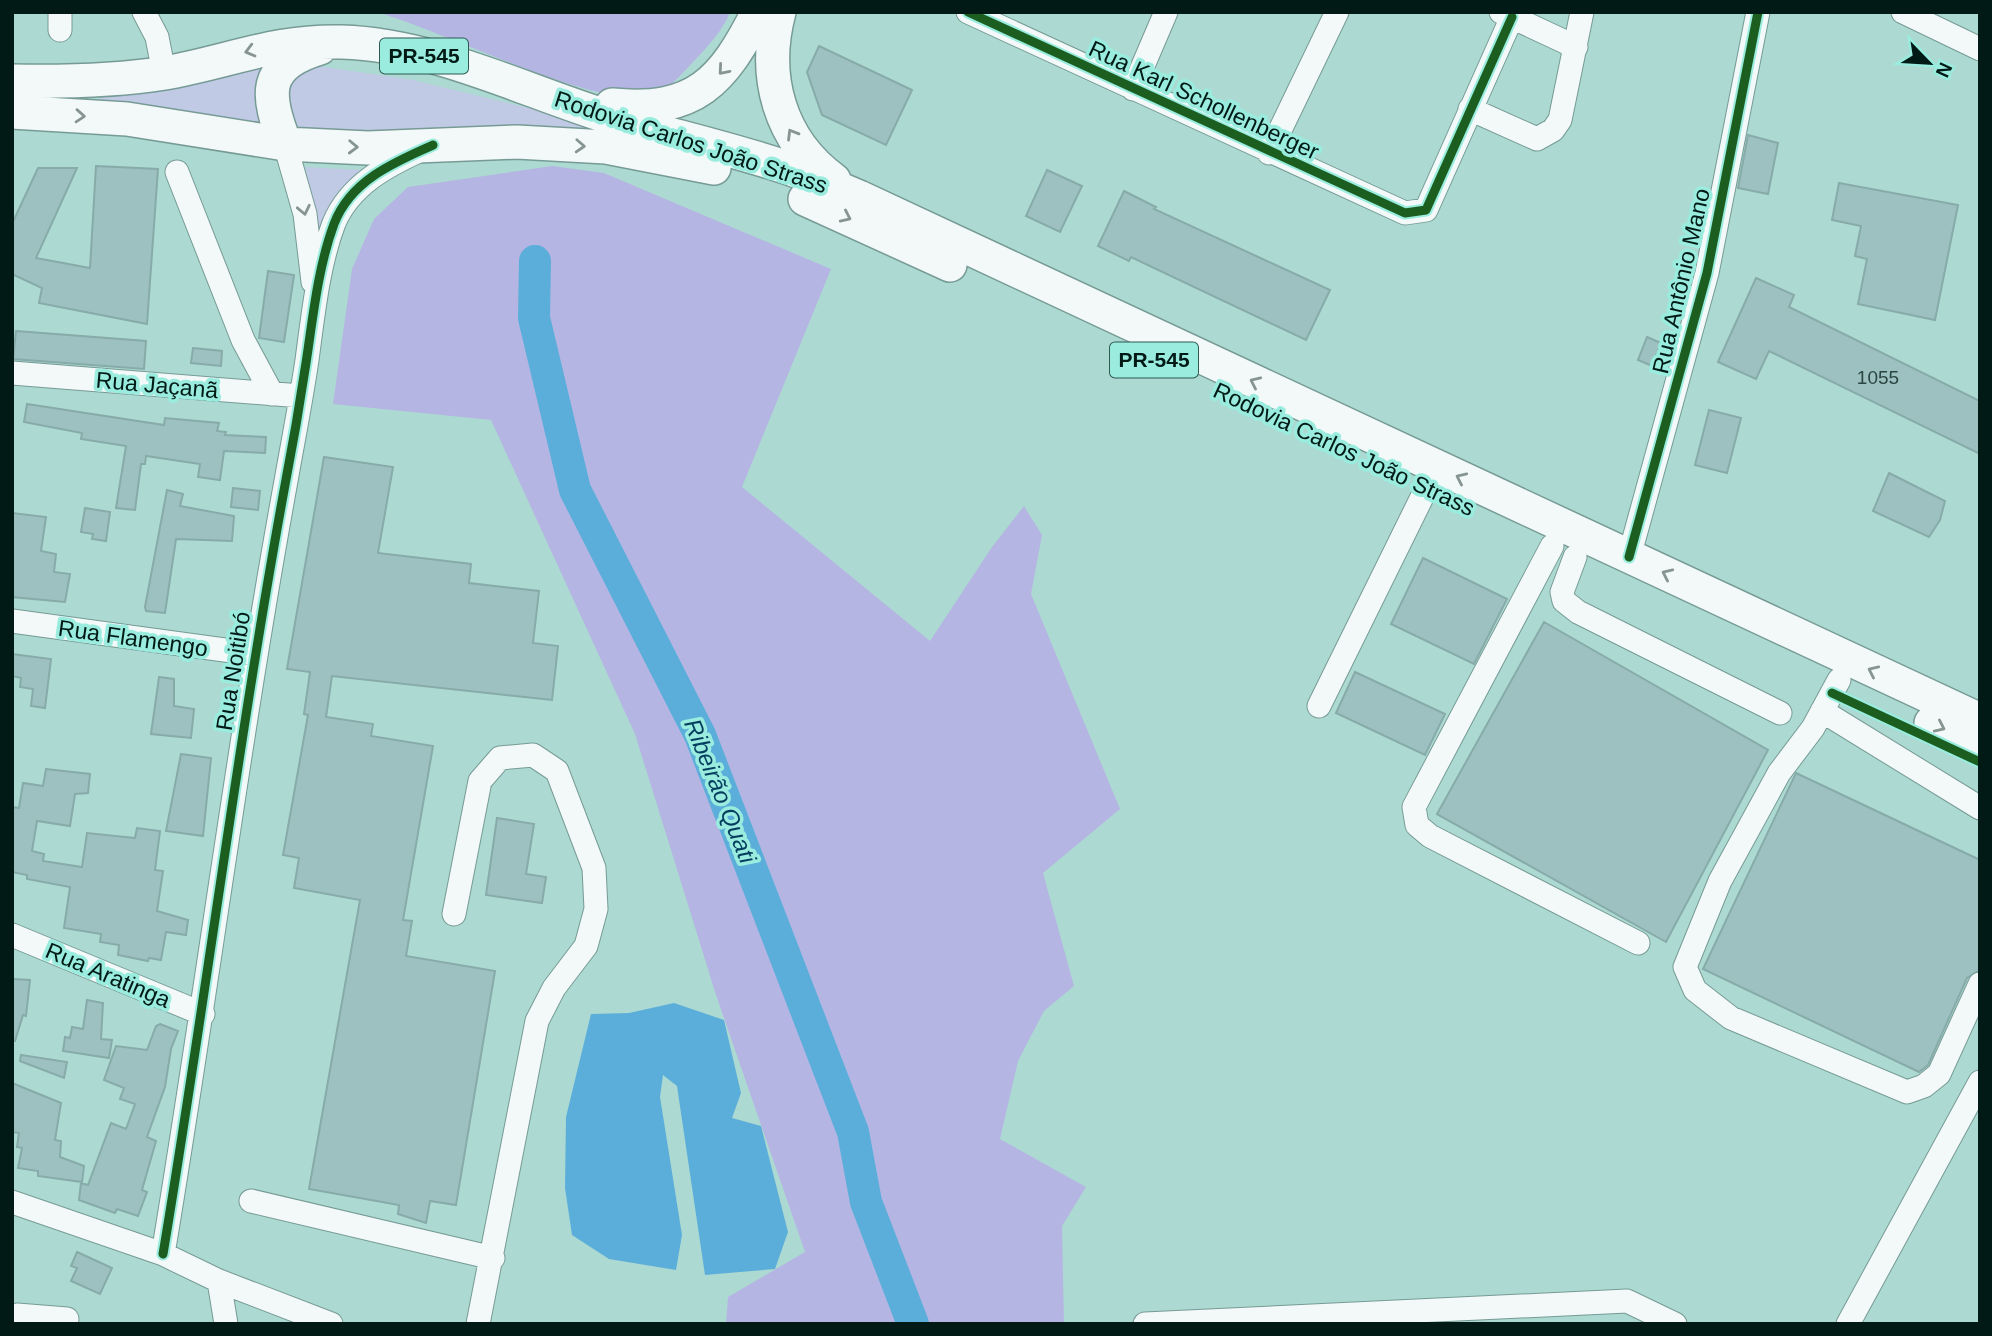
<svg xmlns="http://www.w3.org/2000/svg" width="1992" height="1336" viewBox="0 0 1992 1336" font-family="Helvetica,sans-serif">
  <style>
    .green { fill: #c1cae5 }
    .forest { fill: #b5b5e3 }
    .water { fill: #5caeda }
    .lines { fill: none; stroke-linecap: round; stroke-linejoin: round }
    .river { stroke: #5caeda; stroke-width: 32 }
    .building { fill: #9dc1c0; stroke: #86aba9; stroke-width: 2 }
    .minor-casing { stroke: #769b96; stroke-width: 25 }
    .highway-casing { stroke: #769b96; stroke-width: 36 }
    .minor { stroke: #f3f9f8; stroke-width: 23 }
    .highway { stroke: #f3f9f8; stroke-width: 33 }
    .cycleway-casing { stroke: #99ecde; stroke-width: 13 }
    .cycleway { stroke: #1b5e20; stroke-width: 9 }
    .oneway { stroke: #869592 }
    .labels { text-anchor: middle; stroke-width: 7; stroke-linejoin: round; paint-order: stroke }
    .number-label { font-size: 19px; fill: #2a4642 }
    .shield { fill: #99ecde; stroke: #2f5952; stroke-width: 2 }
    .shield-label { font-size: 21px; font-weight: bold; fill: #011a16 }
    .street-label { font-size: 23px; fill: #011a16; stroke: #99ecde }
    .water-label { font-size: 24px; font-style: italic; fill: #053d5e; stroke: #99ecde }
  </style>
  <rect width="100%" height="100%" fill="#acd9d1"/>
  <!-- green -->
  <path class="green" d="M 271,63 L 268,129 L 101,100 L 99,96 Z
    M 311,65 L 413,80 L 653,138 L 304,132 L 290,127 L 286,82 Z
    M 305,167 L 363,170 L 318,270 L 318,221 Z"/>
  <!-- forest -->
  <path class="forest" d="M 375,12 L 730,12 C 724,29 707,47 695,60 C 684,71 671,88 655,95 C 607,115 432,25 375,12 Z
    M 552,166 L 604,173 L 831,269 L 742,487 L 930,641 L 992,547 L 1024,506 L 1042,535 L 1031,594 L 1120,809 L 1043,873 L 1074,986 L 1044,1011 L 1018,1061 L 1000,1139 L 1086,1187 L 1062,1226 L 1064,1324 L 726,1324 L 728,1297 L 805,1252 L 716,995 L 635,734 L 491,420 L 333,404 L 352,269 L 374,219 L 408,187 Z"/>
  <!-- water -->
  <path class="water" d="M 674,1003 L 724,1020 L 741,1093 L 732,1118 L 761,1126 L 788,1232 L 775,1269 L 705,1275 L 677,1086 L 663,1075 L 660,1097 L 682,1235 L 676,1270 L 609,1259 L 572,1235 L 565,1188 L 566,1117 L 591,1014 L 629,1013 Z"/>
  <g class="lines">
    <!-- river -->
    <path class="river" d="M 535,261 L 534,318 L 575,490 L 700,735 L 853,1132 L 866,1202 L 913,1324"/>
  </g>
  <!-- building -->
  <path class="building" d="M 819,46 L 912,90 L 886,145 L 822,115 L 807,72 Z
    M 1748,135 L 1778,143 L 1768,194 L 1738,188 Z
    M 96,166 L 158,169 L 147,324 L 39,303 L 42,288 L 12,274 L 12,224 L 38,168 L 77,168 L 36,258 L 90,268 Z
    M 1047,170 L 1082,186 L 1060,232 L 1026,216 Z
    M 1839,183 L 1958,205 L 1935,320 L 1858,304 L 1867,259 L 1855,256 L 1861,226 L 1832,220 Z
    M 1124,191 L 1156,207 L 1154,209 L 1330,290 L 1306,340 L 1131,257 L 1129,261 L 1098,246 Z
    M 268,271 L 294,275 L 284,342 L 259,338 Z
    M 1756,278 L 1794,295 L 1789,307 L 1980,401 L 1980,454 L 1769,351 L 1756,379 L 1718,362 Z
    M 16,331 L 146,341 L 144,369 L 13,359 Z
    M 1647,337 L 1661,343 L 1652,366 L 1638,360 Z
    M 193,348 L 222,351 L 221,366 L 191,363 Z
    M 27,404 L 164,425 L 165,418 L 219,423 L 217,431 L 226,432 L 225,435 L 266,437 L 265,453 L 224,451 L 220,480 L 198,477 L 200,464 L 146,456 L 145,464 L 141,464 L 135,510 L 116,508 L 126,446 L 81,439 L 82,433 L 24,422 Z
    M 1709,410 L 1741,418 L 1727,473 L 1695,465 Z
    M 324,457 L 393,467 L 378,553 L 471,564 L 469,583 L 539,591 L 533,643 L 558,646 L 552,700 L 332,676 L 326,717 L 373,724 L 371,736 L 433,746 L 403,920 L 412,921 L 406,956 L 495,971 L 456,1205 L 430,1201 L 426,1223 L 398,1214 L 399,1205 L 309,1189 L 360,900 L 294,888 L 299,858 L 283,855 L 308,715 L 304,714 L 310,672 L 287,669 Z
    M 1889,473 L 1945,501 L 1940,520 L 1929,537 L 1873,511 Z
    M 233,488 L 260,491 L 258,510 L 231,507 Z
    M 167,490 L 183,494 L 180,506 L 234,516 L 232,541 L 176,539 L 165,613 L 146,611 L 145,607 Z
    M 85,508 L 110,512 L 106,541 L 92,539 L 93,534 L 81,532 Z
    M 12,513 L 46,517 L 41,551 L 56,554 L 54,572 L 70,574 L 65,602 L 12,597 Z
    M 1423,558 L 1507,599 L 1474,664 L 1391,624 Z
    M 1544,622 L 1768,750 L 1666,942 L 1437,814 Z
    M 12,654 L 51,659 L 45,708 L 31,706 L 33,689 L 20,687 L 21,678 L 12,676 Z
    M 1355,672 L 1445,714 L 1425,755 L 1336,713 Z
    M 159,677 L 174,679 L 174,706 L 194,709 L 191,738 L 151,734 Z
    M 181,754 L 211,758 L 203,836 L 166,831 Z
    M 46,769 L 90,774 L 88,793 L 75,794 L 70,826 L 37,821 L 32,851 L 44,854 L 43,861 L 82,867 L 87,833 L 135,838 L 137,828 L 160,831 L 155,870 L 163,871 L 157,911 L 188,920 L 186,935 L 166,932 L 161,960 L 149,958 L 148,961 L 118,955 L 119,945 L 100,942 L 101,934 L 64,928 L 70,887 L 27,879 L 27,875 L 12,872 L 12,807 L 19,808 L 23,783 L 43,786 Z
    M 1796,773 L 1980,860 L 1980,970 L 1967,978 L 1928,1065 L 1919,1072 L 1703,969 Z
    M 497,818 L 534,824 L 526,874 L 546,877 L 542,903 L 486,895 Z
    M 13,979 L 30,980 L 26,1016 L 23,1015 L 15,1041 L 12,1041 Z
    M 87,1000 L 103,1003 L 101,1039 L 112,1040 L 109,1058 L 63,1051 L 65,1037 L 70,1038 L 72,1027 L 83,1029 Z
    M 160,1024 L 178,1031 L 171,1049 L 165,1087 L 147,1137 L 156,1141 L 142,1190 L 147,1192 L 138,1216 L 117,1209 L 115,1213 L 79,1200 L 81,1183 L 88,1185 L 111,1123 L 126,1129 L 135,1104 L 120,1099 L 124,1088 L 104,1080 L 116,1046 L 147,1050 L 156,1026 Z
    M 21,1055 L 67,1062 L 64,1078 L 20,1061 Z
    M 12,1083 L 61,1103 L 55,1140 L 61,1141 L 60,1157 L 84,1166 L 82,1182 L 38,1176 L 38,1171 L 18,1168 L 22,1148 L 17,1147 L 19,1133 L 12,1132 Z
    M 77,1252 L 112,1268 L 100,1294 L 71,1281 L 77,1268 L 71,1266 Z"/>
  <g class="lines">
    <defs>
      <path id="minor" d="M 60,12 L 60,30
        M 144,12 L 157,37 L 164,73
        M 968,12 L 1405,213 L 1426,210 L 1512,17
        M 1501,12 L 1576,47
        M 1903,12 L 1980,49
        M 1133,89 L 1166,12
        M 1470,109 L 1537,139 L 1553,130 L 1560,120 L 1582,12
        M 285,144 L 305,214 L 313,282
        M 1269,153 L 1337,12
        M 177,172 L 243,340 L 272,394
        M 12,373 L 301,396
        M 1552,546 L 1414,807 L 1417,825 L 1430,836 L 1638,943
        M 1575,557 L 1562,592 L 1564,601 L 1578,612 L 1780,713
        M 1629,557 L 1707,273 L 1758,12
        M 12,621 L 254,654
        M 1839,680 L 1813,728 L 1779,773 L 1720,881 L 1685,967 L 1695,990 L 1731,1018 L 1907,1092 L 1924,1086 L 1939,1074 L 1980,984
        M 1319,706 L 1427,487
        M 1822,711 L 1980,808
        M 454,914 L 480,781 L 500,758 L 533,755 L 557,771 L 594,868 L 596,909 L 586,946 L 554,988 L 537,1021 L 478,1324
        M 12,935 L 203,1014
        M 251,1201 L 493,1258
        M 12,1202 L 163,1254 L 219,1281 L 331,1324
        M 163,1254 C 206,997 239,738 286,481 C 293,441 301,401 307,360 C 313,316 318,265 334,223 C 350,185 386,166 421,150
        M 219,1281 L 226,1324
        M 12,1319 L 17,1315 L 67,1319
        M 1145,1324 L 1627,1301 L 1675,1324
        M 1848,1324 L 1980,1082"/>
      <path id="highway" d="M 779,12 C 762,76 779,140 834,180
        M 12,81 C 63,82 115,81 165,73 C 228,62 275,40 342,42 C 435,45 524,91 612,118 C 669,135 728,148 785,167 C 810,175 834,187 859,197 L 1980,720
        M 612,105 C 695,113 723,82 758,12
        M 12,112 L 127,119 L 285,144 L 368,148 L 517,142 L 606,147 L 714,168
        M 285,144 C 267,96 260,66 320,48
        M 805,199 L 950,265
        M 1931,723 L 1980,746"/>
    </defs>
    <!-- minor casing -->
    <use href="#minor" class="minor-casing"/>
    <!-- highway casing -->
    <use href="#highway" class="highway-casing"/>
    <!-- minor -->
    <use href="#minor" class="minor"/>
    <!-- highway -->
    <use href="#highway" class="highway"/>
    <defs>
      <path id="cycleway" d="M 968,12 L 1405,213 L 1426,210 L 1512,17
        M 1629,557 L 1707,273 L 1758,12
        M 1832,693 L 1980,762
        M 163,1254 C 206,998 238,740 285,485 C 293,444 300,403 306,363 C 313,317 318,267 334,224 C 350,181 394,162 433,145"/>
    </defs>
    <!-- cycleway casing -->
    <use href="#cycleway" class="cycleway-casing"/>
    <!-- cycleway -->
    <use href="#cycleway" class="cycleway"/>
  </g>
  <!-- one-way arrows -->
  <defs><path id="oneway-chevron" d="M-2-3.5L2.5 0L-2 3.5" fill="none" stroke-width="1.6" stroke-linecap="round" stroke-linejoin="round" transform="scale(1.75)"/></defs>
  <g class="oneway">
    <use href="#oneway-chevron" transform="translate(250 51) rotate(165)"/>
    <use href="#oneway-chevron" transform="translate(723 70) rotate(131)"/>
    <use href="#oneway-chevron" transform="translate(80 116) rotate(4)"/>
    <use href="#oneway-chevron" transform="translate(792 134) rotate(-121)"/>
    <use href="#oneway-chevron" transform="translate(580 146) rotate(3)"/>
    <use href="#oneway-chevron" transform="translate(353 147) rotate(2)"/>
    <use href="#oneway-chevron" transform="translate(304 210) rotate(78)"/>
    <use href="#oneway-chevron" transform="translate(846 217) rotate(25)"/>
    <use href="#oneway-chevron" transform="translate(1255 382) rotate(-155)"/>
    <use href="#oneway-chevron" transform="translate(1461 478) rotate(-155)"/>
    <use href="#oneway-chevron" transform="translate(1667 574) rotate(-155)"/>
    <use href="#oneway-chevron" transform="translate(1873 671) rotate(-155)"/>
    <use href="#oneway-chevron" transform="translate(1940 727) rotate(25)"/>
  </g>
  <g class="labels">
    <!-- number labels -->
    <g class="number-label">
      <text x="1878" y="384">1055</text>
    </g>
    <!-- shield labels -->
    <g class="shield">
      <rect x="380" y="38.5" width="88" height="35" rx="5"/>
      <rect x="1110" y="342.5" width="88" height="35" rx="5"/>
    </g>
    <g class="shield-label">
      <text x="424" y="63">PR-545</text>
      <text x="1154" y="367">PR-545</text>
    </g>
    <!-- street labels -->
    <g class="street-label">
      <text transform="translate(1204 100) rotate(25)" y="8">Rua Karl Schollenberger</text>
      <text transform="translate(691 142) rotate(18)" y="8">Rodovia Carlos João Strass</text>
      <text transform="translate(1681 281) rotate(-77)" y="8">Rua Antônio Mano</text>
      <text transform="translate(157 385) rotate(5)" y="8">Rua Jaçanã</text>
      <text transform="translate(1344 449) rotate(25)" y="8">Rodovia Carlos João Strass</text>
      <text transform="translate(133 638) rotate(8)" y="8">Rua Flamengo</text>
      <text transform="translate(233 671) rotate(-81)" y="8">Rua Noitibó</text>
      <text transform="translate(108 975) rotate(23)" y="8">Rua Aratinga</text>
    </g>
    <!-- water labels -->
    <g class="water-label">
      <text transform="translate(720 791) rotate(68)" y="8">Ribeirão Quati</text>
    </g>
  </g>
  <!-- border -->
  <rect width="1992" height="1336" fill="none" stroke="#011a16" stroke-width="28"/>
  <!-- north arrow -->
  <g transform="translate(1929 63) rotate(115)" stroke="#99ecde" stroke-width="5" paint-order="stroke">
  <path d="M0-5L12 26L0 18L-12 26Z" fill="#011a16"/>
  <text y="-10" font-size="19" font-weight="bold" text-anchor="middle" fill="#011a16">N</text>
  </g>
</svg>
